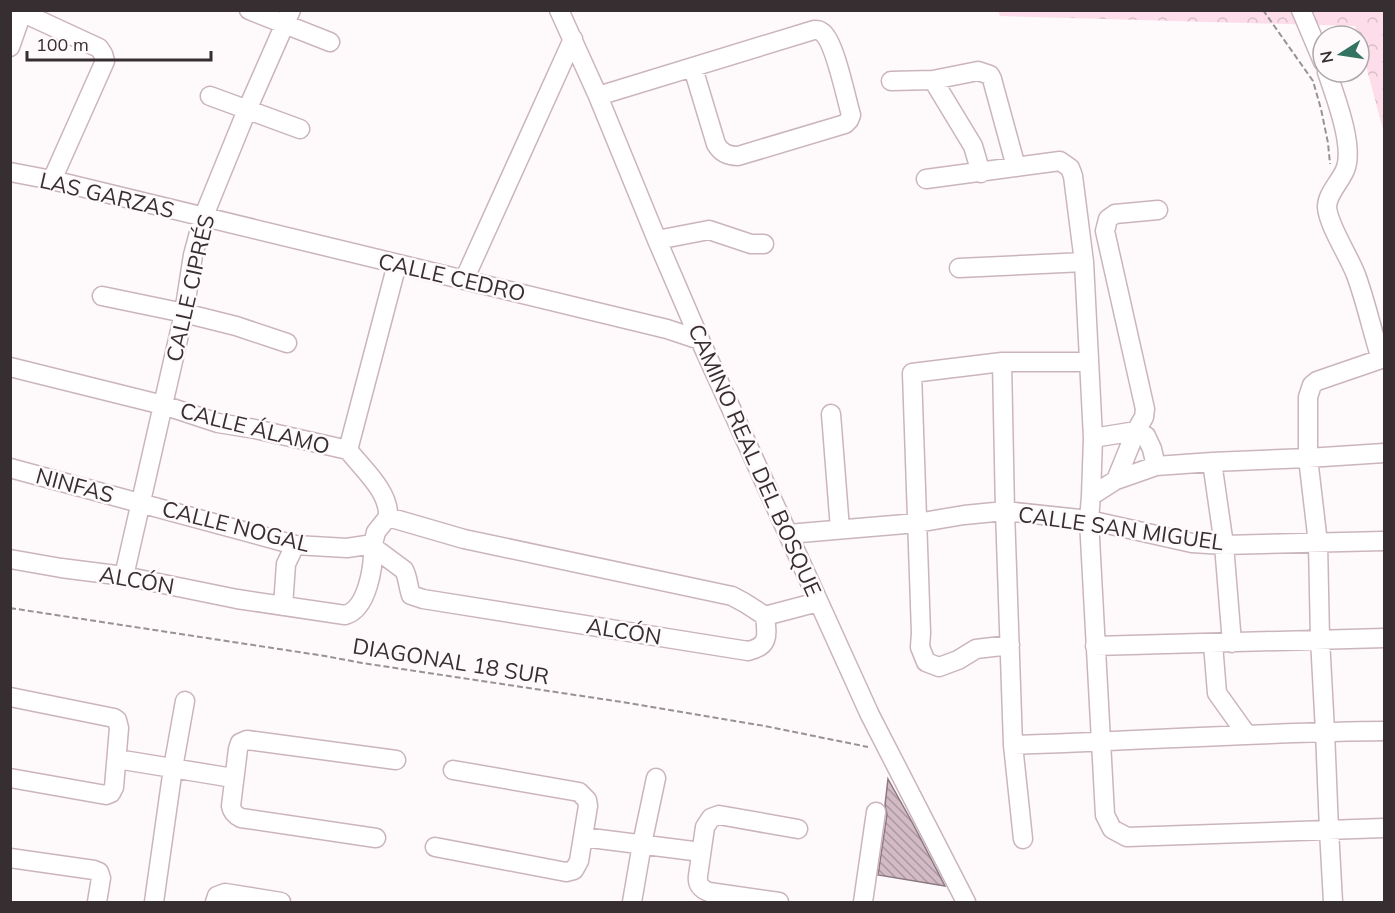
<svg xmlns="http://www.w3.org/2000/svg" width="1395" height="913" viewBox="0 0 1395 913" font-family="Mulish,sans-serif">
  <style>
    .park { fill: url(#park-crowns) }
    .building { fill: url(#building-back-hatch); stroke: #8c7880; stroke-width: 1.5 }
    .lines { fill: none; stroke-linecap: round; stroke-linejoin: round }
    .minor-casing { stroke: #cbb5bd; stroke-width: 21 }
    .path { stroke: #999295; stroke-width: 2; stroke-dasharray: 6 3; stroke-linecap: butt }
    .minor { stroke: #fff; stroke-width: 18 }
    .labels { text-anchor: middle; stroke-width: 5; stroke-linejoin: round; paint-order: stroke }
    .street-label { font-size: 22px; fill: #372e31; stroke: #fef9fb }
  </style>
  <defs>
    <pattern id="park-crowns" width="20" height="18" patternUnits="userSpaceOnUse" patternTransform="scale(1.5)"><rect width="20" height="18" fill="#fcdde9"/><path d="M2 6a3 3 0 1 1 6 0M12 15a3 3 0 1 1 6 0" fill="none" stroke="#d9bec8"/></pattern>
    <pattern id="building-back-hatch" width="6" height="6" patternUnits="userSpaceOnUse" patternTransform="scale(1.5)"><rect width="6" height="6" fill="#d2bbc4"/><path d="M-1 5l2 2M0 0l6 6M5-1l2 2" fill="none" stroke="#ab98a0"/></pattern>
  </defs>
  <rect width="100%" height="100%" fill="#fef9fb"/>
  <!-- park -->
  <path class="park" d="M 998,11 L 1384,11 L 1384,133 L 1359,40 L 1359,36 L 1358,36 L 1355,26 L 1000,16 Z"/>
  <!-- building -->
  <path class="building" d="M 888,779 L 912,822 L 945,886 L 878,875 L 887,814 L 885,805 Z"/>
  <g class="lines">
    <defs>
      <path id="minor" d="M 17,10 L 99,48 L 103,54 L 105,61 L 52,180
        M 249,10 L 330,42
        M 559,10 L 598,96 L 657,240 L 700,340 L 870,715 L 966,902
        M 1301,10 L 1323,62
        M 10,47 L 23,10
        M 1327,72 C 1335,96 1355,147 1345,170 C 1340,182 1327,194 1327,207 C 1328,225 1349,256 1356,275 C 1366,302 1372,331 1381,359
        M 933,80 L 973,146 L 981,173
        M 891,81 L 933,80 L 978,71 L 990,75 L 992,79 L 1016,167
        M 210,96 L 300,129
        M 598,96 L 814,30 C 819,30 819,30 823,33 C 835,43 846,98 851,115 L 849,120 L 845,124 L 738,156 C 728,156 721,153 716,144 L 693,68
        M 10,172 L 52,180 L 667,329 L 700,340
        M 926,179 L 1060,161 L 1070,168 L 1073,176 L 1084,262 L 1093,438 L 1091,496 L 1089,520 L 1105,815 L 1112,829 L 1127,837 L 1384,828
        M 657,240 L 709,230 L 751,244 L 764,244
        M 959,268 L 1084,262
        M 464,280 L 573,39
        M 102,296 L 184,313 L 236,326 L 287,343
        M 1002,362 L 1005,511 L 1013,745 L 1023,839
        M 10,367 L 163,405 L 218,423 L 255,429 L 348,450
        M 831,414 L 840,529
        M 1093,438 L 1136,431 L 1146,436 L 1152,449 L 1156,466
        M 348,450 L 397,264
        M 348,450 C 362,468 390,492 388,517
        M 1212,462 L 1224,545 L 1232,643
        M 10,468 L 295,545 L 347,548 L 373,544 L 376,532 L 388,517
        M 1116,480 L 1136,431 L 1144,417 L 1145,409 L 1105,231 L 1108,219 L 1115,214 L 1158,210
        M 1091,496 L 1116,480 L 1156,466 L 1212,462 L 1308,458 L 1384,453
        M 388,517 L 464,539 L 732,596 L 745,603 L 765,616
        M 788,534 L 917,523 L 964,515 L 1005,511 L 1089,520 L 1192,543 L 1224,545 L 1384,541
        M 373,547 L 404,570 C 408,577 408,587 411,595 L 423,599 L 748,651 C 770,646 767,635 765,616 L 818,602
        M 10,559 L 61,568 L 124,576 L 237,599 L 345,615 C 368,609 374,565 373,544
        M 124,576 L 184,313 L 193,255 L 203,218 L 247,110 L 291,10
        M 283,606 L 286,564 L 295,545
        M 1213,644 L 1217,693 L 1247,735
        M 1010,645 L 976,649 L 958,660 L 939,667 L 926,662 L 920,647 L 921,633 L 912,373 L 1002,362 L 1089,362
        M 1095,646 L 1384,638
        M 10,697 L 114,718 L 117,720 L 119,728 L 114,787 L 111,793 L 106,795 L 10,778
        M 1013,745 C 1137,741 1261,732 1384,731
        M 117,759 L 233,778
        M 583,837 L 701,852
        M 376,838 L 241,818 C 235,815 232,812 231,806 L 238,749 L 240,743 L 247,740 L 396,760
        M 435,847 L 566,872 L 574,870 L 579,861 L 588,806 L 587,800 L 579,792 L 453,770
        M 10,858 L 94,870 L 99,872 L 101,878 L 97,902
        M 154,902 L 173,768 L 185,701
        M 215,902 L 217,896 L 225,893 L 281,902
        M 632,902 L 642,844 L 656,778
        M 779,902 L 709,892 C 701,889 697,884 698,876 L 705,827 L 711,818 L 719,815 L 798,829
        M 863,902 L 876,812
        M 1333,902 L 1329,830 L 1325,731 L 1320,639 L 1318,543 L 1308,458 L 1308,397 L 1312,385 L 1317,381 L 1384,358"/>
    </defs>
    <!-- minor casing -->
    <use href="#minor" class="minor-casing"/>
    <!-- path -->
    <path class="path" d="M 1263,10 L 1313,81 L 1321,109 L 1328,143 L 1330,164
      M 10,608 L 325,656 L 362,663 L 622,702 L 765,726 L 868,747"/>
    <!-- minor -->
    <use href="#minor" class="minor"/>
  </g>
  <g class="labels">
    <!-- street labels -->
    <g class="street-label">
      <text transform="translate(107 195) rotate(13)" y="8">LAS GARZAS</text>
      <text transform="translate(452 277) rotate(13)" y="8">CALLE CEDRO</text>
      <text transform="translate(190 288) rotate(-77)" y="8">CALLE CIPRÉS</text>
      <text transform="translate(255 428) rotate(14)" y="8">CALLE ÁLAMO</text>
      <text transform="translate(755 460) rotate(66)" y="8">CAMINO REAL DEL BOSQUE</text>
      <text transform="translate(75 485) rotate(15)" y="8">NINFAS</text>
      <text transform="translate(236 526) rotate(14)" y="8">CALLE NOGAL</text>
      <text transform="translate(1121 528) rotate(8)" y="8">CALLE SAN MIGUEL</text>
      <text transform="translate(137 580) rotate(10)" y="8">ALCÓN</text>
      <text transform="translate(624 631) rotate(9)" y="8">ALCÓN</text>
      <text transform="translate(451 661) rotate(9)" y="8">DIAGONAL 18 SUR</text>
    </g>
  </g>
  <!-- border -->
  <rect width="1395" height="913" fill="none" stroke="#372e31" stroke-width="24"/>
  <!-- north arrow -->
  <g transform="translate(1341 54) rotate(258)"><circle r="28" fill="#fef9fb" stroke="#aea8aa" stroke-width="1.5"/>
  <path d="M0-4.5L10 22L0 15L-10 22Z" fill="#337361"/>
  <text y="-9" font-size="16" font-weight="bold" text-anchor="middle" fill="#372e31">N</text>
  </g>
  <!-- scale -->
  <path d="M27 51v9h184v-9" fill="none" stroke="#372e31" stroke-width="3"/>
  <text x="36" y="51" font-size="18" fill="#372e31" stroke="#fef9fb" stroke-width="4.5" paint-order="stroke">100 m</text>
</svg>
